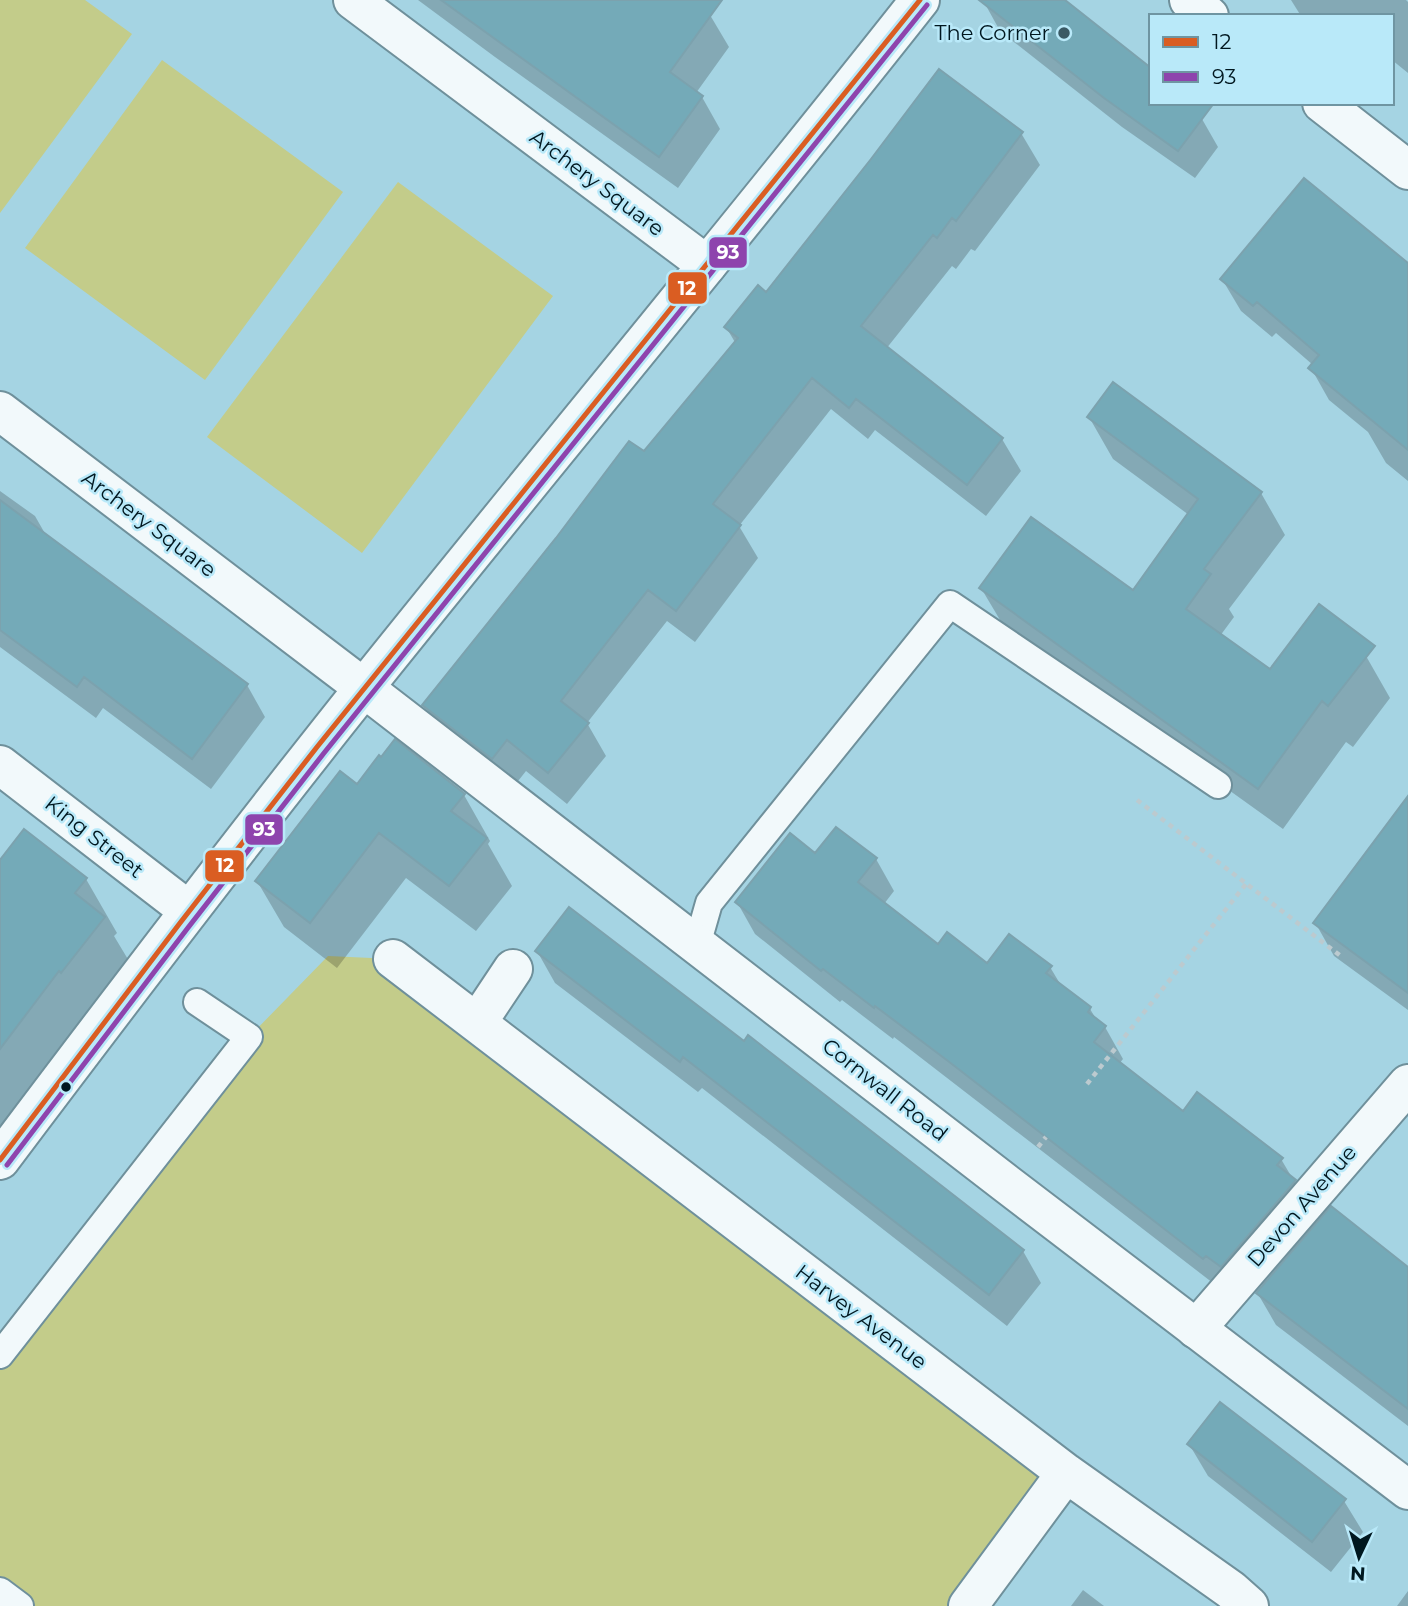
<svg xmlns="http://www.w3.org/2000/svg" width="1408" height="1606" viewBox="0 0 1408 1606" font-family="Montserrat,sans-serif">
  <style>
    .green { fill: #c3cc8a }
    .shadow { fill: #0003 }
    .building { fill: #74aab8; stroke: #7ca2ae; stroke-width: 2 }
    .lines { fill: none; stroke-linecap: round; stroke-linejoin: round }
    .service-casing { stroke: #6f909b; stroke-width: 30 }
    .minor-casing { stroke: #6f909b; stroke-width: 42 }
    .secondary-casing { stroke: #6f909b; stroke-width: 42 }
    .primary-casing { stroke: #6f909b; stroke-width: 42 }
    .path { stroke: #bccacf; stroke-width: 4.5; stroke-dasharray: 5 5; stroke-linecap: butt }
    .service { stroke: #f2f9fb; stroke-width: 26 }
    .minor { stroke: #f2f9fb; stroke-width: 38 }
    .secondary { stroke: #f2f9fb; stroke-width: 38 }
    .primary { stroke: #f2f9fb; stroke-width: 38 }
    .bus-1-casing { stroke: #b9e9f9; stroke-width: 10 }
    .bus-2-casing { stroke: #b9e9f9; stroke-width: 10 }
    .bus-1 { stroke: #da5d22; stroke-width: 5 }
    .bus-2 { stroke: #8e44ad; stroke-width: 5 }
    .poi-dot { fill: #3a5964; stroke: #b9e9f9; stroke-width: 2.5 }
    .bus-dot { fill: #00171f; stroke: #b9e9f9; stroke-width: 2.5 }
    .labels { text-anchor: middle; stroke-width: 5; stroke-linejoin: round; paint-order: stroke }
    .poi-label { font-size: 21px; fill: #00171f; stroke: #b9e9f9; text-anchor: end }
    .street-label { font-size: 21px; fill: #00171f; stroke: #b9e9f9 }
    .line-badge { stroke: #b9e9f9; stroke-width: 2.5 }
    .badge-label { font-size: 19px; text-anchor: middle; font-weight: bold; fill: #fff }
  </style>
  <rect width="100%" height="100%" fill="#a5d4e3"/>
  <!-- green -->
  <path class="green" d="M 0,0 L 85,0 L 132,34 L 0,213 Z
    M 162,60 L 343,192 L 205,380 L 25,248 Z
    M 398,182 L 553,296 L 362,553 L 207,437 Z
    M 328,956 L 393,959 L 1066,1473 L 968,1606 L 0,1606 L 0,1355 L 249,1037 Z"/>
  <!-- shadow -->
  <path class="shadow" d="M 418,0 L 689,0 L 710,15 L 729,47 L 696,93 L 702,97 L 720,129 L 678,188 L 495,57 Z
    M 986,0 L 1062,0 L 1151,103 L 1202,119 L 1218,147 L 1195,178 L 1122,127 L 1000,31 L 984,2 Z
    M 1291,0 L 1406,0 L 1408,2 L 1408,73 L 1392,60 L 1392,16 L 1301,16 Z
    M 1021,133 L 1040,165 L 975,251 L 971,249 L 956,269 L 952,266 L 886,349 L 1002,439 L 1021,471 L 986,516 L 875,430 L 868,439 L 831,409 L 739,526 L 758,558 L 695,642 L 667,621 L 587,723 L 606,756 L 567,804 L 526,771 L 511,790 L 443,737 L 424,705 L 645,454 L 736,344 L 726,327 L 767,294 Z
    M 1408,266 L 1408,481 L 1386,463 L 1368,432 L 1329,400 L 1311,368 L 1313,365 L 1276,333 L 1272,337 L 1241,311 L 1222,279 Z
    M 1089,417 L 1261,493 L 1285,535 L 1229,609 L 1234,617 L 1220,636 L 1270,671 L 1366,656 L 1390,698 L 1353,747 L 1346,742 L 1283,829 L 1006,630 L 981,588 L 1133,593 L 1189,515 L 1113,459 Z
    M 0,491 L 35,516 L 47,537 L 247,685 L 265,717 L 211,789 L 103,708 L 96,718 L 0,647 Z
    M 357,787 L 464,795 L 490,841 L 488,844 L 512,886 L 476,931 L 406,878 L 337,968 L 284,927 L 257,881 Z
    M 1408,799 L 1408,1010 L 1334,956 L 1316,924 Z
    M 816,855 L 876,859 L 894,891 L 884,904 L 938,946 L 987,965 L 1050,967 L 1062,987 L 1090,1009 L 1098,1022 L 1105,1027 L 1123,1059 L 1119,1064 L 1183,1113 L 1281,1159 L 1313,1213 L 1222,1290 L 894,1037 L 893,1039 L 842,1000 L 840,1002 L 755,934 L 737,902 Z
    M 0,862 L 86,879 L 117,933 L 114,936 L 135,971 L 0,1144 Z
    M 537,951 L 1023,1251 L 1041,1283 L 1007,1326 L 702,1088 L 698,1092 L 555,983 Z
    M 1408,1269 L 1408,1426 L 1276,1325 L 1258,1294 Z
    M 1189,1444 L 1344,1501 L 1363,1532 L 1331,1572 L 1208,1476 Z
    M 1083,1590 L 1104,1606 L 1071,1606 Z
    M 1408,1591 L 1408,1606 L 1397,1606 Z"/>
  <!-- building -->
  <path class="building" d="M 441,0 L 722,0 L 670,72 L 703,96 L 659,157 Z
    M 979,0 L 1065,0 L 1151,68 L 1151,103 L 1214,103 L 1178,151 L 1104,98 Z
    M 939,69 L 1023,132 L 956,221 L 952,218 L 937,238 L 933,235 L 861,326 L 1003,438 L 967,485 L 856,399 L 849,408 L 812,378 L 713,504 L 741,525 L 676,611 L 648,590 L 561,701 L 589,723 L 548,773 L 507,740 L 492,759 L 422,705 L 556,538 L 629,441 L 644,451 L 738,338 L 724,327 L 758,285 L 766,292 L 871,159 Z
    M 1304,178 L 1408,263 L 1408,450 L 1308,368 L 1319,355 L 1257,302 L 1253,306 L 1220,279 Z
    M 1113,382 L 1262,492 L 1204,569 L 1211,574 L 1186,609 L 1270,669 L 1319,604 L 1375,646 L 1328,706 L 1322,701 L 1258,789 L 979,588 L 1031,517 L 1133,590 L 1198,499 L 1087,417 Z
    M 0,500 L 248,684 L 192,759 L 84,677 L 77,687 L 0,630 Z
    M 395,739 L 465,794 L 451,811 L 487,838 L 449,886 L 379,833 L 310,923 L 255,881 L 340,771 L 357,784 L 379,755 L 381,757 Z
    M 1408,796 L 1408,993 L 1313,923 Z
    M 836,827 L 877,858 L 858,882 L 938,944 L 947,932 L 987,963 L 1009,934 L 1052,966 L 1046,973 L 1091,1007 L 1088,1012 L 1106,1026 L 1094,1042 L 1183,1111 L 1197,1092 L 1283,1158 L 1277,1165 L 1296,1180 L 1221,1267 L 1206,1256 L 1203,1259 L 948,1061 L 875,1006 L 874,1008 L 823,969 L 821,971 L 735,902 L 790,833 L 815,853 Z
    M 24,829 L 87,878 L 75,893 L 105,917 L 61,973 L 59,971 L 0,1049 L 0,860 Z
    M 569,907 L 744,1041 L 748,1035 L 1024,1250 L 989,1295 L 683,1057 L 680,1062 L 535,951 Z
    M 1331,1206 L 1408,1267 L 1408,1409 L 1256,1293 Z
    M 1220,1402 L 1346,1499 L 1312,1542 L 1187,1444 Z"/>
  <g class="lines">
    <defs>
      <path id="service" d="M 697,945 L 709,903 L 950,604 L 1218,785
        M 0,1355 L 249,1037 L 197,1002
        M 0,1591 L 20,1606"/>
      <path id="minor" d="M 353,0 L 707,265
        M 1189,0 L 1209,16
        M 1322,103 L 1408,170
        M 0,411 L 364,688
        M 0,765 L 188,910
        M 393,959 L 1066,1473 L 1231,1590 L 1249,1606
        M 477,1023 L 513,969
        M 1196,1329 L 1408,1084
        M 968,1606 L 1066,1473"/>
      <path id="secondary" d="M 364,688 L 1008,1185 L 1408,1490"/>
      <path id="primary" d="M 0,1160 C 119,1002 239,844 363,689 C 548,458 737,232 920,0"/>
    </defs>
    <!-- service casing -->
    <use href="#service" class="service-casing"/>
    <!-- minor casing -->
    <use href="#minor" class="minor-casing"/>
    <!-- secondary casing -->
    <use href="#secondary" class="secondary-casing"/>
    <!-- primary casing -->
    <use href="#primary" class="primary-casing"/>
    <!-- path -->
    <path class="path" d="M 1137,800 L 1342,957
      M 1087,1084 L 1246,884
      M 1038,1147 L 1046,1137"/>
    <!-- service -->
    <use href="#service" class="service"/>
    <!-- minor -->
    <use href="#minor" class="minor"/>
    <!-- secondary -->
    <use href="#secondary" class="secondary"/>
    <!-- primary -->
    <use href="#primary" class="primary"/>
    <defs>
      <path id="bus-1" d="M 0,1160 L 180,923 L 317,747 L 920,0"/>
      <path id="bus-2" d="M 7,1165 L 187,929 L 324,753 L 927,5"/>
    </defs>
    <!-- bus-1 casing -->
    <use href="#bus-1" class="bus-1-casing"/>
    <!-- bus-2 casing -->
    <use href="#bus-2" class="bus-2-casing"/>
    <!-- bus-1 -->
    <use href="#bus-1" class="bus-1"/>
    <!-- bus-2 -->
    <use href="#bus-2" class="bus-2"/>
  </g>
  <!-- markers -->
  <circle class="poi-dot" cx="1064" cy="33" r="7"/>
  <circle class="bus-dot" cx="66" cy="1087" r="6"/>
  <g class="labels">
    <!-- poi labels -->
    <g class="poi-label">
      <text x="1050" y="40">The Corner</text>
    </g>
    <!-- street labels -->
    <g class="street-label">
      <text transform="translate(597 183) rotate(37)" y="7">Archery Square</text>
      <text transform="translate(149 524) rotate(37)" y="7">Archery Square</text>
      <text transform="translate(94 837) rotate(38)" y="7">King Street</text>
      <text transform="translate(885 1090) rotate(38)" y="7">Cornwall Road</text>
      <text transform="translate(1302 1206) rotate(-49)" y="7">Devon Avenue</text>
      <text transform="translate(861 1317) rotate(37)" y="7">Harvey Avenue</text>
    </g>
  </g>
  <g class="line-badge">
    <rect x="708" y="236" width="40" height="33" rx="7" fill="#8e44ad"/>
    <rect x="667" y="271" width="41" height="34" rx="7" fill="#da5d22"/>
    <rect x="244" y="813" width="40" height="33" rx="7" fill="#8e44ad"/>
    <rect x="204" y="849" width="41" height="34" rx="7" fill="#da5d22"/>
  </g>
  <g class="badge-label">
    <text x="728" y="259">93</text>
    <text x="687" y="295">12</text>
    <text x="264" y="836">93</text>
    <text x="225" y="872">12</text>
  </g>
  <!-- legend -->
  <rect x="1149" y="14" width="245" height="91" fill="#b9e9f9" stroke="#6f95a2" stroke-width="2"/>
  <rect x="1163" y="37" width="35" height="10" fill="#da5d22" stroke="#6f95a2" stroke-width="2"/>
  <text x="1212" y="49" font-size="21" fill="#00171f">12</text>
  <rect x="1163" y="72" width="35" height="10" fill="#8e44ad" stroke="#6f95a2" stroke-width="2"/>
  <text x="1212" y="84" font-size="21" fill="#00171f">93</text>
  <!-- north arrow -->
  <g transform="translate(1359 1557) rotate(184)" stroke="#b9e9f9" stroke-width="5" paint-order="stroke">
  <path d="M0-5L12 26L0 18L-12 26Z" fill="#00171f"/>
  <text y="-10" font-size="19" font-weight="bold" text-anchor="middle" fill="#00171f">N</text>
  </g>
</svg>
